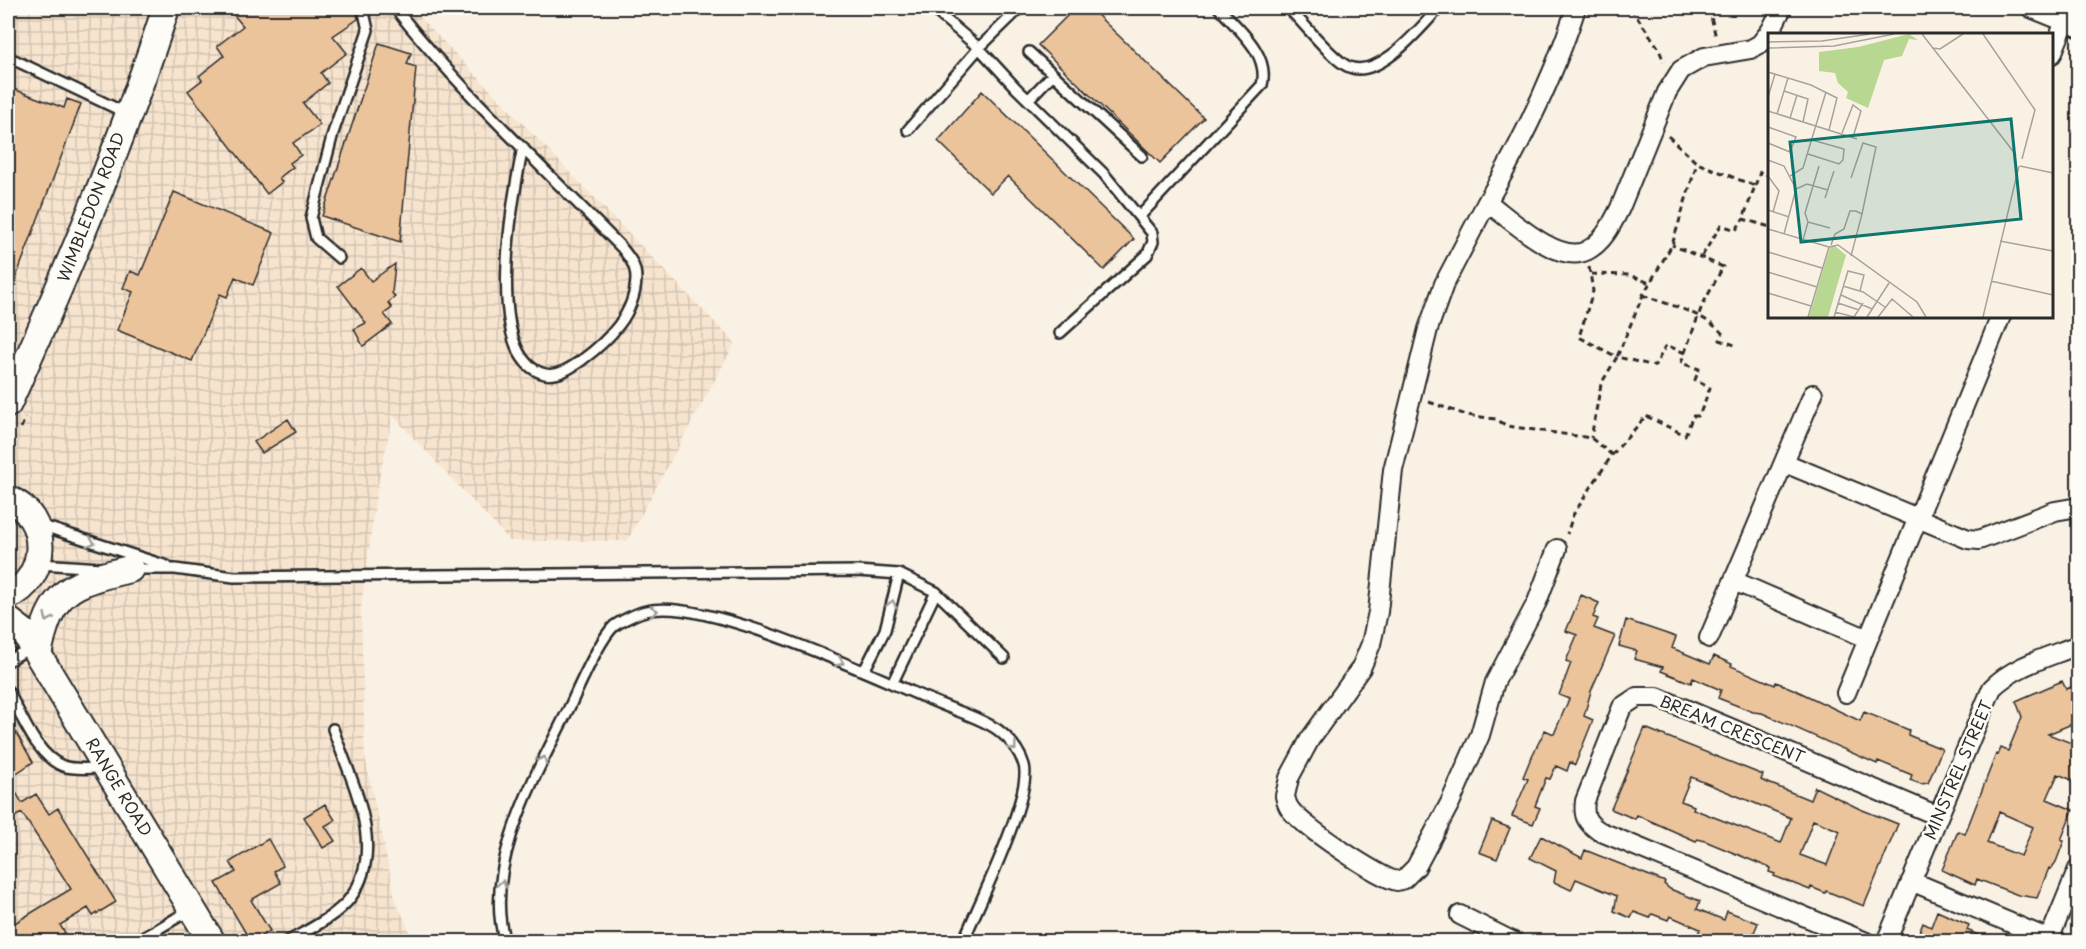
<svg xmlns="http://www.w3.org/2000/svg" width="2086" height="949" viewBox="0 0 2086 949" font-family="'Playpen Sans',sans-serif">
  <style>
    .industrial { fill: url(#industrial-grid) }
    .building { fill: #ecc49c; stroke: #2b2b2b; stroke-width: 1.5; fill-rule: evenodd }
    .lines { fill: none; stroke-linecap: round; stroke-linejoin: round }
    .service-casing { stroke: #2b2b2b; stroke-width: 14 }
    .minor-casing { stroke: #2b2b2b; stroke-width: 22 }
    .secondary-casing { stroke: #2b2b2b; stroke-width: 30 }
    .path { stroke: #2b2b2b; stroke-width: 3; stroke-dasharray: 6 4.5; stroke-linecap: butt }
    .service { stroke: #fdfcf7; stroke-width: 9 }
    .minor { stroke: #fdfcf7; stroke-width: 18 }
    .secondary { stroke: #fdfcf7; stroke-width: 26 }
    .oneway { stroke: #9e9e9b }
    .labels { text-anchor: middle; stroke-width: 5; stroke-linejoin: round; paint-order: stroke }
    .street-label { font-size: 16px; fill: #2b2b2b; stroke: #fdfcf7 }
    .inset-road { fill: none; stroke: #a7a29b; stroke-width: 1.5 }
    .view { fill: #0f766e; fill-opacity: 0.15; stroke: #0f766e; stroke-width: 3 }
    .inset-edge { fill: none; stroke: #2b2b2b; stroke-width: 3 }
  </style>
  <defs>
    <pattern id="industrial-grid" width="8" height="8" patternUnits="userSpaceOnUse" patternTransform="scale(1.5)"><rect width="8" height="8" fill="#f6e4cf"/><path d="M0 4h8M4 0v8" fill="none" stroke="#d3c4b2"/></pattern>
  </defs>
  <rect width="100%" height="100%" fill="#faf1e5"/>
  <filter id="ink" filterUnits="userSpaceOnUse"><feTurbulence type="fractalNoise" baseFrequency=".0167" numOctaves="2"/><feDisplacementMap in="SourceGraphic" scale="12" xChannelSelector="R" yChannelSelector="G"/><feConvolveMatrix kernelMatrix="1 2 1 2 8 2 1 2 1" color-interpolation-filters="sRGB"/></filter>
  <g filter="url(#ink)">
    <!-- industrial -->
    <path class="industrial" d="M 8,8 L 411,8 L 735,343 L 627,541 L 510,541 L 393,416 L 377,489 L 361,608 L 365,757 L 396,901 L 412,937 L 409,941 L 8,941 Z"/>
    <!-- building -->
    <path class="building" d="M 228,8 L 356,8 L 358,19 L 333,36 L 347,53 L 321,73 L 328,83 L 303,103 L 320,125 L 293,143 L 301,155 L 290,163 L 293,167 L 279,178 L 282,182 L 267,194 L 188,91 L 202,80 L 199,76 L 224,56 L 217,46 L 243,26 Z
      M 1075,8 L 1090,8 L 1204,118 L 1160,163 L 1038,45 Z
      M 379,43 L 411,53 L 407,64 L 416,67 L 400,242 L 322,216 Z
      M 8,87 L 64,108 L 67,99 L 81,104 L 9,296 Z
      M 982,91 L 1134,239 L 1104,270 L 1008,176 L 991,193 L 938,141 Z
      M 174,192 L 274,233 L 253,285 L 235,277 L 227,297 L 220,294 L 192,361 L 117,330 L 133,292 L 123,288 L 130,271 L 140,275 Z
      M 395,264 L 392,293 L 395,297 L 388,303 L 392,308 L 384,314 L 392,324 L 363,346 L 354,329 L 366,323 L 338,286 L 361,268 L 371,281 Z
      M 288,419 L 296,432 L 262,453 L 254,442 Z
      M 1581,595 L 1599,603 L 1593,617 L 1598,619 L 1594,628 L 1615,636 L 1591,691 L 1584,716 L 1593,720 L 1575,765 L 1570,762 L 1567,771 L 1556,766 L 1550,779 L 1546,778 L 1535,806 L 1540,808 L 1533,824 L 1512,816 L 1528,779 L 1523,777 L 1530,760 L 1545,730 L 1554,734 L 1569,699 L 1559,695 L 1571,663 L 1566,661 L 1577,635 L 1566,631 Z
      M 1626,620 L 1676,637 L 1672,648 L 1710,664 L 1714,656 L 1732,664 L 1731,666 L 1775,685 L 1776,682 L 1793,689 L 1860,721 L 1864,712 L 1909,730 L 1908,735 L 1942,749 L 1928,783 L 1921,784 L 1910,780 L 1912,775 L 1878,761 L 1877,764 L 1762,713 L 1753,712 L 1718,698 L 1721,690 L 1693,678 L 1691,683 L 1661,671 L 1663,667 L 1634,659 L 1637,651 L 1619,646 Z
      M 2062,681 L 2066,689 L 2079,684 L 2079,721 L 2048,734 L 2079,746 L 2079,783 L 2058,774 L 2047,799 L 2073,810 L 2061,840 L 2064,841 L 2056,862 L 2051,869 L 2049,868 L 2037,898 L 2018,895 L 1977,879 L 1975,885 L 1942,870 L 1958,831 L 1965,834 L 1996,754 L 1998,755 L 2001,748 L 2008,751 L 2022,717 L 2016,701 ZM 1999,812 L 2033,827 L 2021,856 L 1987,843 Z
      M 8,719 L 33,762 L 8,779 L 22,803 L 36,794 L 49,814 L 58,808 L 116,902 L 93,916 L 88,908 L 60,925 L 65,933 L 51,942 L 8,942 L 8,927 L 71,889 L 22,813 L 8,820 Z
      M 1645,728 L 1763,775 L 1761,780 L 1810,800 L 1815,787 L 1860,809 L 1898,824 L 1864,906 L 1826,891 L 1825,893 L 1811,887 L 1810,890 L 1774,876 L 1775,874 L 1769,872 L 1770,868 L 1705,841 L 1698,839 L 1696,841 L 1637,815 L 1635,819 L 1611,809 ZM 1691,777 L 1791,818 L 1781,843 L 1693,809 L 1694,806 L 1681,801 ZM 1813,820 L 1840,831 L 1827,865 L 1800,855 Z
      M 325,804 L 335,820 L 325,826 L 335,841 L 323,848 L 304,817 Z
      M 1492,821 L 1510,828 L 1497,859 L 1479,852 Z
      M 1541,836 L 1582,858 L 1585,850 L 1665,882 L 1664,884 L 1670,889 L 1700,901 L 1697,909 L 1724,920 L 1727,911 L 1758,923 L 1750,942 L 1709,942 L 1697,937 L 1700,929 L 1670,916 L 1668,920 L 1652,914 L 1650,918 L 1634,912 L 1631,918 L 1614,911 L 1617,896 L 1576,879 L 1571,890 L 1554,882 L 1556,871 L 1530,858 Z
      M 268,839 L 283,866 L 274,871 L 281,883 L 251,900 L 270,931 L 251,942 L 216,883 L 236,872 L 230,862 Z
      M 1937,911 L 1969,925 L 1967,930 L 1994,942 L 1959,942 L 1940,934 L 1937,942 L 1915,942 L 1923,923 L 1931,927 Z"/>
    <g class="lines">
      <defs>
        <path id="service" d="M 395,8 C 463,94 545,169 621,247 C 629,257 636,265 636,279 C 635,314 609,340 582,360 C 572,367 558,377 545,374 C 481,359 514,191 523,147
          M 932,8 L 979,48 L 1016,88 L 1104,174 L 1152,233 L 1153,242 L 1147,255 L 1060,333
          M 1288,8 C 1303,22 1331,58 1347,66 C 1378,82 1421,27 1439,8
          M 1029,52 L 1142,156
          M 8,57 L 128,114
          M 1028,100 L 1053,74
          M 908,130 L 979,48 L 1020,8
          M 1140,216 L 1262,85 C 1270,54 1238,29 1219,8
          M 339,258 L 316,238 L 311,218 L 333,133 L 368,30 L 363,8
          M 40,525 L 167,566
          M 40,564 L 101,568
          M 130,569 L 175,569 L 234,577 L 858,571 L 899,574 L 936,592 L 1004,658
          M 8,661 L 31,647
          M 864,671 L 885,630 L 899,574
          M 893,682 L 936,592
          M 8,691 C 21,714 36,756 63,766 C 75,770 89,768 101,768
          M 136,942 L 190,910
          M 287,942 C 308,930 337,916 351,897 C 388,847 350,779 333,729
          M 505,942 C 481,865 539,770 571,704 C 579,686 601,638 614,626 C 621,621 637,613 646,611 C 705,596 870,675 931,700 C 952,710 980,717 998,730 C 1010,739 1020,752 1024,765 C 1033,795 977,908 963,942"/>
        <path id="minor" d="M 1576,8 C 1554,76 1523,140 1487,202 C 1509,218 1558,265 1586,251 C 1603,243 1612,224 1620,208 L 1667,92 L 1681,70 L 1704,57 L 1751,49 L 1760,44 L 1771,30 L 1782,8
          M 2031,8 L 2078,27
          M 2052,54 L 2065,22
          M 1487,202 L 1444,284 L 1428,329 L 1393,470 L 1378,612 L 1371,644 L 1361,668 L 1310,739 L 1289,778 L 1285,796 C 1286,801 1287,805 1290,809 C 1301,825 1379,878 1397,881 L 1404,879 L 1416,867 L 1450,803 L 1480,735 L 1495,682 L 1537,602 L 1557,549
          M 1785,463 L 1968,539 L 1979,540 L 2055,511 L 2078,507
          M 1734,581 L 1868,639
          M 1709,638 L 1813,394
          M 1846,693 L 2001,316
          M 1911,881 L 2049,939
          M 1460,915 L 1514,942
          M 1866,942 L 1599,831 C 1586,822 1583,816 1585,801 L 1622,707 L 1637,697 L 1657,697 L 1938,816
          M 1886,942 L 1992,688 C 2015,665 2049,657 2078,645
          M 2048,942 L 2078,869"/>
        <path id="secondary" d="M 8,404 C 66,274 122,143 166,8
          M 8,499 C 51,516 49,579 8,596
          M 8,620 L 25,633 L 212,942
          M 38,655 C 50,590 70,583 130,569"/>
      </defs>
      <!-- service casing -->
      <use href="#service" class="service-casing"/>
      <!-- minor casing -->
      <use href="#minor" class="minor-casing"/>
      <!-- secondary casing -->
      <use href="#secondary" class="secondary-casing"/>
      <!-- path -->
      <path class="path" d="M 1631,8 L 1658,47 L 1664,62
        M 1709,8 L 1716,38
        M 1668,136 L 1697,163 L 1755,186 L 1743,219 L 1770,227
        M 1755,186 L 1760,172 L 1770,176
        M 1702,256 L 1721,225 L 1736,230 L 1743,219
        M 1589,267 L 1593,291 L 1579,337 L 1617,357 L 1601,384 L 1591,438
        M 1591,274 L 1629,275 L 1650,283
        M 1643,295 C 1668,305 1703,312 1722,333 L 1720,340 L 1738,346
        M 1685,353 L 1666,345 L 1655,366 L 1617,357 L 1643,295 L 1672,245 L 1697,163
        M 1429,402 L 1466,415 L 1496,419 L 1507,426 L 1591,438 L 1612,455 L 1573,515 L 1567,534
        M 21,428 L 25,418
        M 1612,455 L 1646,416 L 1685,435 L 1693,416 L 1699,416 L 1710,388 L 1695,380 L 1699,369 L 1681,363 L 1702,306 L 1723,267 L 1672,245"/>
      <!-- service -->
      <use href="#service" class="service"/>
      <!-- minor -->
      <use href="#minor" class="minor"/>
      <!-- secondary -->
      <use href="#secondary" class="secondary"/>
    </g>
    <!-- one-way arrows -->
    <defs><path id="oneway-chevron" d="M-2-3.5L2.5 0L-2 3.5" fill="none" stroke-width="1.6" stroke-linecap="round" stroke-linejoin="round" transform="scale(1.5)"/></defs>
    <g class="oneway">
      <use href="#oneway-chevron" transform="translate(91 542) rotate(18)"/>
      <use href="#oneway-chevron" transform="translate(892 604) rotate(-76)"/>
      <use href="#oneway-chevron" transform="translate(654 611) rotate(-4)"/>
      <use href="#oneway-chevron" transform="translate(48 618) rotate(115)"/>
      <use href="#oneway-chevron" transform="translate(840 662) rotate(21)"/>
      <use href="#oneway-chevron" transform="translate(1013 747) rotate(53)"/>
      <use href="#oneway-chevron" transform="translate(543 760) rotate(-64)"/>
      <use href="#oneway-chevron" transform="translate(502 884) rotate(-80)"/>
    </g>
  </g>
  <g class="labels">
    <!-- street labels -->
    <g class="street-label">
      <text transform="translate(91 207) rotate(-69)" y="6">WIMBLEDON ROAD</text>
      <text transform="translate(1732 729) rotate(22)" y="6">BREAM CRESCENT</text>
      <text transform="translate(1958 770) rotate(-67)" y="6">MINSTREL STREET</text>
      <text transform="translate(119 787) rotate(59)" y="6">RANGE ROAD</text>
    </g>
  </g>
  <!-- overview -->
  <g transform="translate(1768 33)">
    <rect width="285" height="285" fill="#faf1e5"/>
    <path d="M 67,213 L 78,222 L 60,284 L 41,284 L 62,214 Z" fill="#b8d892"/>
    <path d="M 141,1 L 150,7 L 141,6 L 134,23 L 116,27 L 100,75 L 78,65 L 80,59 L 70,50 L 67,40 L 51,38 L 51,19 L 90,14 Z" fill="#b8d892"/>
    <path class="inset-road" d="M 154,1 L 248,122M 215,1 L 267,77 L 254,126M 0,9 L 54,8 L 102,1M 0,15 L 66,13 L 126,1M 165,15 L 172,16 L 195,1M 0,39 L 43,52 L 69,65 L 61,97M 16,58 L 40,66 L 35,89M 0,64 L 7,41M 0,78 L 89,106M 9,81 L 20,45M 22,85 L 29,62M 0,94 L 28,104 L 22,119 L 0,110M 74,100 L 85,72 L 93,78 L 85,104M 40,121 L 71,131 L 75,127 L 76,116 L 44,107M 0,127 L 16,133 L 28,156 L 16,201M 252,133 L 285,140M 0,143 L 11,158 L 5,179M 22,143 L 35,135 L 58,59M 83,145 L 95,110 L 108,114 L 94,181M 28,156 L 39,151 L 60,157M 57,165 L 66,138M 0,177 L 21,184M 40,189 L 62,195M 0,196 L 61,214M 35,207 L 40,189 L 37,180 L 51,133M 232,208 L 285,218M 63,212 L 67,201 L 76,196 L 82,178 L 88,178 L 94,181 L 83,223M 61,214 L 70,212 L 149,269 L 158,284M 0,219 L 54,235M 0,239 L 49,254M 223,248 L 285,262M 75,253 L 95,259 L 117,274M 0,260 L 43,273M 73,262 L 104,276M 70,270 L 91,277M 67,279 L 86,284 L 95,270M 40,284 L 61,214M 66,284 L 80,238 L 96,242 L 92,258M 99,284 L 121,250M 110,284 L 124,266 L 145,284M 215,284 L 251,133"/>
    <path class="view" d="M 243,86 L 253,186 L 33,209 L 22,109 Z"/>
    <rect width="285" height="285" class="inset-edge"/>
  </g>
  <!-- margin -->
  <rect width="2086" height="949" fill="none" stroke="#fdfcf7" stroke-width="30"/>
  <rect x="15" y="15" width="2056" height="919" fill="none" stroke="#2b2b2b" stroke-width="2" filter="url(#ink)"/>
</svg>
